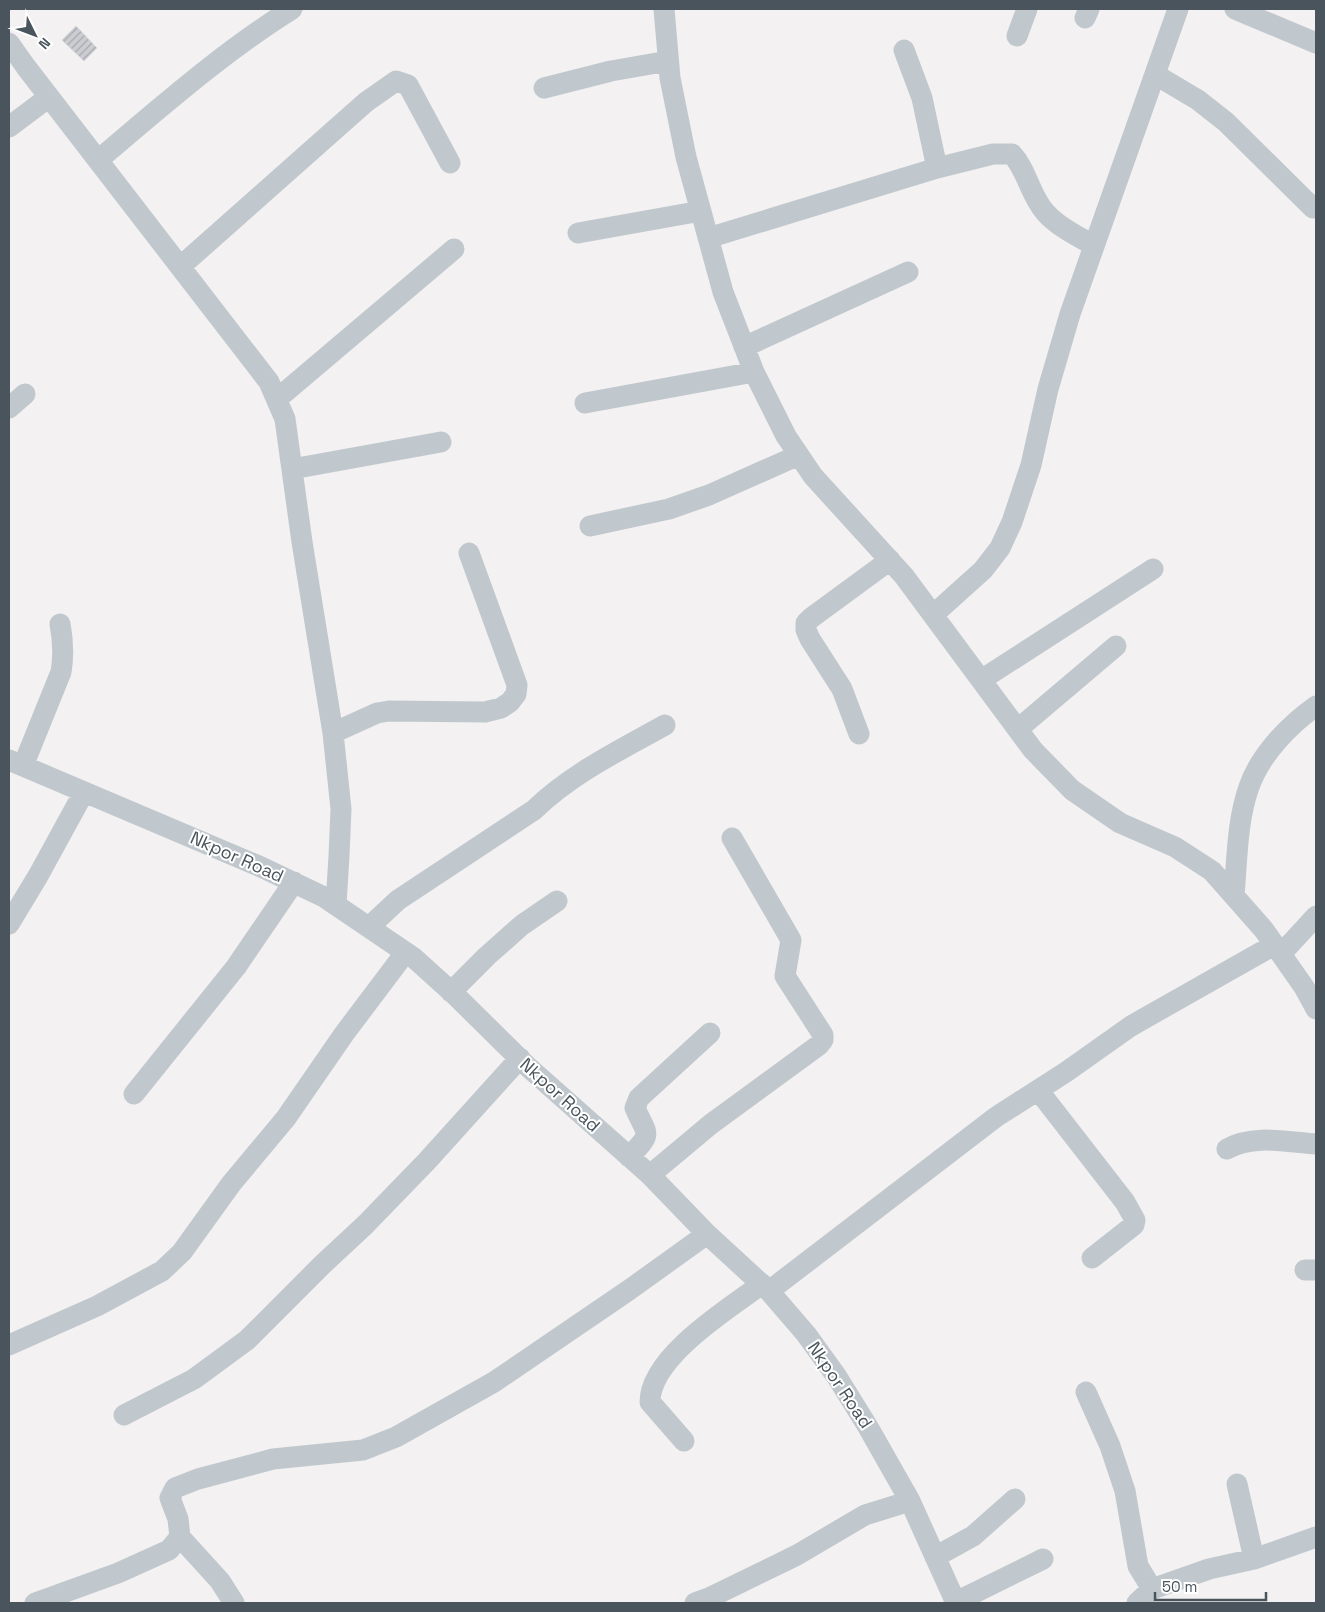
<svg xmlns="http://www.w3.org/2000/svg" width="1325" height="1612" viewBox="0 0 1325 1612" font-family="'Space Grotesk',sans-serif">
  <style>
    .building { fill: url(#building-hatch); stroke: #d5d7db }
    .lines { fill: none; stroke-linecap: round; stroke-linejoin: round }
    .minor { stroke: #c0c8ce; stroke-width: 21 }
    .labels { text-anchor: middle; stroke-width: 4; stroke-linejoin: round; paint-order: stroke }
    .street-label { font-size: 18px; fill: #4a545c; stroke: #fff }
  </style>
  <defs>
    <pattern id="building-hatch" width="6" height="6" patternUnits="userSpaceOnUse" patternTransform="scale(1.25)"><rect width="6" height="6" fill="#cbcdd3"/><path d="M-1 1l2-2M0 6l6-6M5 7l2-2" fill="none" stroke="#a7a9ae"/></pattern>
  </defs>
  <rect width="100%" height="100%" fill="#f3f1f1"/>
  <!-- building -->
  <path class="building" d="M 76,26 L 97,48 L 84,61 L 62,40 Z"/>
  <g class="lines">
    <!-- minor -->
    <path class="minor" d="M 664,9 L 670,78 L 686,157 L 723,292 L 754,372 L 786,436 L 813,476 L 904,576 L 1033,750 L 1072,790 L 1120,823 L 1175,847 L 1212,871 L 1264,930 L 1304,987 L 1316,1009
      M 1235,9 L 1316,43
      M 1085,18 L 1089,9
      M 1017,36 L 1027,9
      M 9,43 L 26,67 L 269,382 L 285,419 L 302,542 L 333,733 L 341,809 L 339,856 L 336,905
      M 904,50 L 922,98 L 937,168
      M 1156,75 L 1198,100 L 1226,122 L 1313,208
      M 544,88 L 611,71 L 668,61
      M 9,127 L 49,97
      M 98,160 C 161,107 223,52 292,9
      M 578,233 L 701,211
      M 708,238 L 937,168 L 993,154 L 1012,154 C 1027,170 1030,195 1045,212 C 1057,226 1077,236 1093,245
      M 181,266 L 366,102 L 396,81 L 408,85 L 450,163
      M 744,347 L 908,272
      M 277,399 L 454,249
      M 585,403 L 754,372
      M 9,408 L 25,394
      M 292,469 L 441,442
      M 590,526 L 669,509 L 709,495 L 799,455
      M 933,615 L 983,570 L 1000,548 L 1012,522 L 1031,465 L 1048,389 L 1070,314 L 1178,9
      M 981,680 L 1153,569
      M 1018,729 L 1116,646
      M 333,733 L 377,713 L 389,711 L 485,712 L 501,708 L 510,702 L 516,694 L 517,685 L 469,553
      M 859,734 L 842,689 L 810,639 L 806,630 L 806,623 L 811,618 L 890,560
      M 9,760 L 261,867 L 324,897 L 414,958 L 455,995 L 527,1066 L 650,1175 L 707,1234 L 769,1291 L 806,1334 L 837,1377 L 868,1427 L 910,1501 L 956,1603
      M 23,766 L 61,672 C 64,655 63,640 60,624
      M 1234,896 C 1237,861 1237,820 1249,787 C 1260,755 1289,725 1316,706
      M 9,924 L 38,876 L 84,792
      M 369,927 L 398,900 L 534,810 C 571,774 620,750 665,725
      M 1281,954 L 1316,916
      M 451,992 L 487,956 L 522,925 L 557,901
      M 1038,1090 L 1125,1202 L 1135,1220 L 1134,1225 L 1092,1258
      M 134,1094 L 236,967 L 294,882
      M 1227,1149 C 1252,1134 1289,1142 1316,1144
      M 629,1157 C 653,1132 648,1137 635,1108 L 639,1098 L 710,1033
      M 650,1175 L 711,1124 L 819,1045 L 823,1040 L 823,1035 L 785,976 L 791,940 L 732,838
      M 1305,1270 L 1316,1270
      M 769,1291 L 996,1117 L 1066,1072 L 1131,1026 L 1274,945
      M 9,1345 L 97,1306 L 162,1271 L 182,1252 L 231,1184 L 286,1118 L 344,1034 L 405,953
      M 1086,1392 L 1110,1446 L 1125,1491 L 1138,1566 L 1152,1589
      M 124,1415 L 194,1379 L 247,1340 L 322,1265 L 365,1225 L 427,1161 L 520,1058
      M 684,1441 L 650,1402 C 650,1357 728,1309 762,1284
      M 1237,1484 L 1254,1559
      M 935,1557 L 973,1536 L 1015,1499
      M 956,1602 L 1043,1559
      M 35,1603 L 118,1573 L 169,1550 L 180,1537
      M 234,1603 L 220,1581 L 180,1537 L 178,1519 L 170,1498 L 175,1488 L 198,1479 L 273,1459 L 363,1450 L 396,1437 L 494,1382 L 629,1290 L 707,1234
      M 695,1603 L 709,1598 L 797,1555 L 865,1515 L 910,1501
      M 1137,1603 L 1152,1589 L 1209,1569 L 1254,1559 L 1316,1537"/>
  </g>
  <g class="labels">
    <!-- street labels -->
    <g class="street-label">
      <text transform="translate(237 857) rotate(24)" y="6">Nkpor Road</text>
      <text transform="translate(560 1095) rotate(42)" y="6">Nkpor Road</text>
      <text transform="translate(840 1385) rotate(56)" y="6">Nkpor Road</text>
    </g>
  </g>
  <!-- border -->
  <rect width="1325" height="1612" fill="none" stroke="#4a545c" stroke-width="20"/>
  <!-- north arrow -->
  <g transform="translate(35 35) rotate(132)" stroke="#ffffff" stroke-width="4" paint-order="stroke">
  <path d="M0-4L9 19L0 12L-9 19Z" fill="#4a545c"/>
  <text y="-8" font-size="14" font-weight="bold" text-anchor="middle" fill="#4a545c">N</text>
  </g>
  <!-- scale -->
  <path d="M1155 1592v8h111v-8" fill="none" stroke="#4a545c" stroke-width="2.5"/>
  <text x="1162" y="1592" font-size="15" fill="#4a545c" stroke="#ffffff" stroke-width="4" paint-order="stroke">50 m</text>
</svg>
